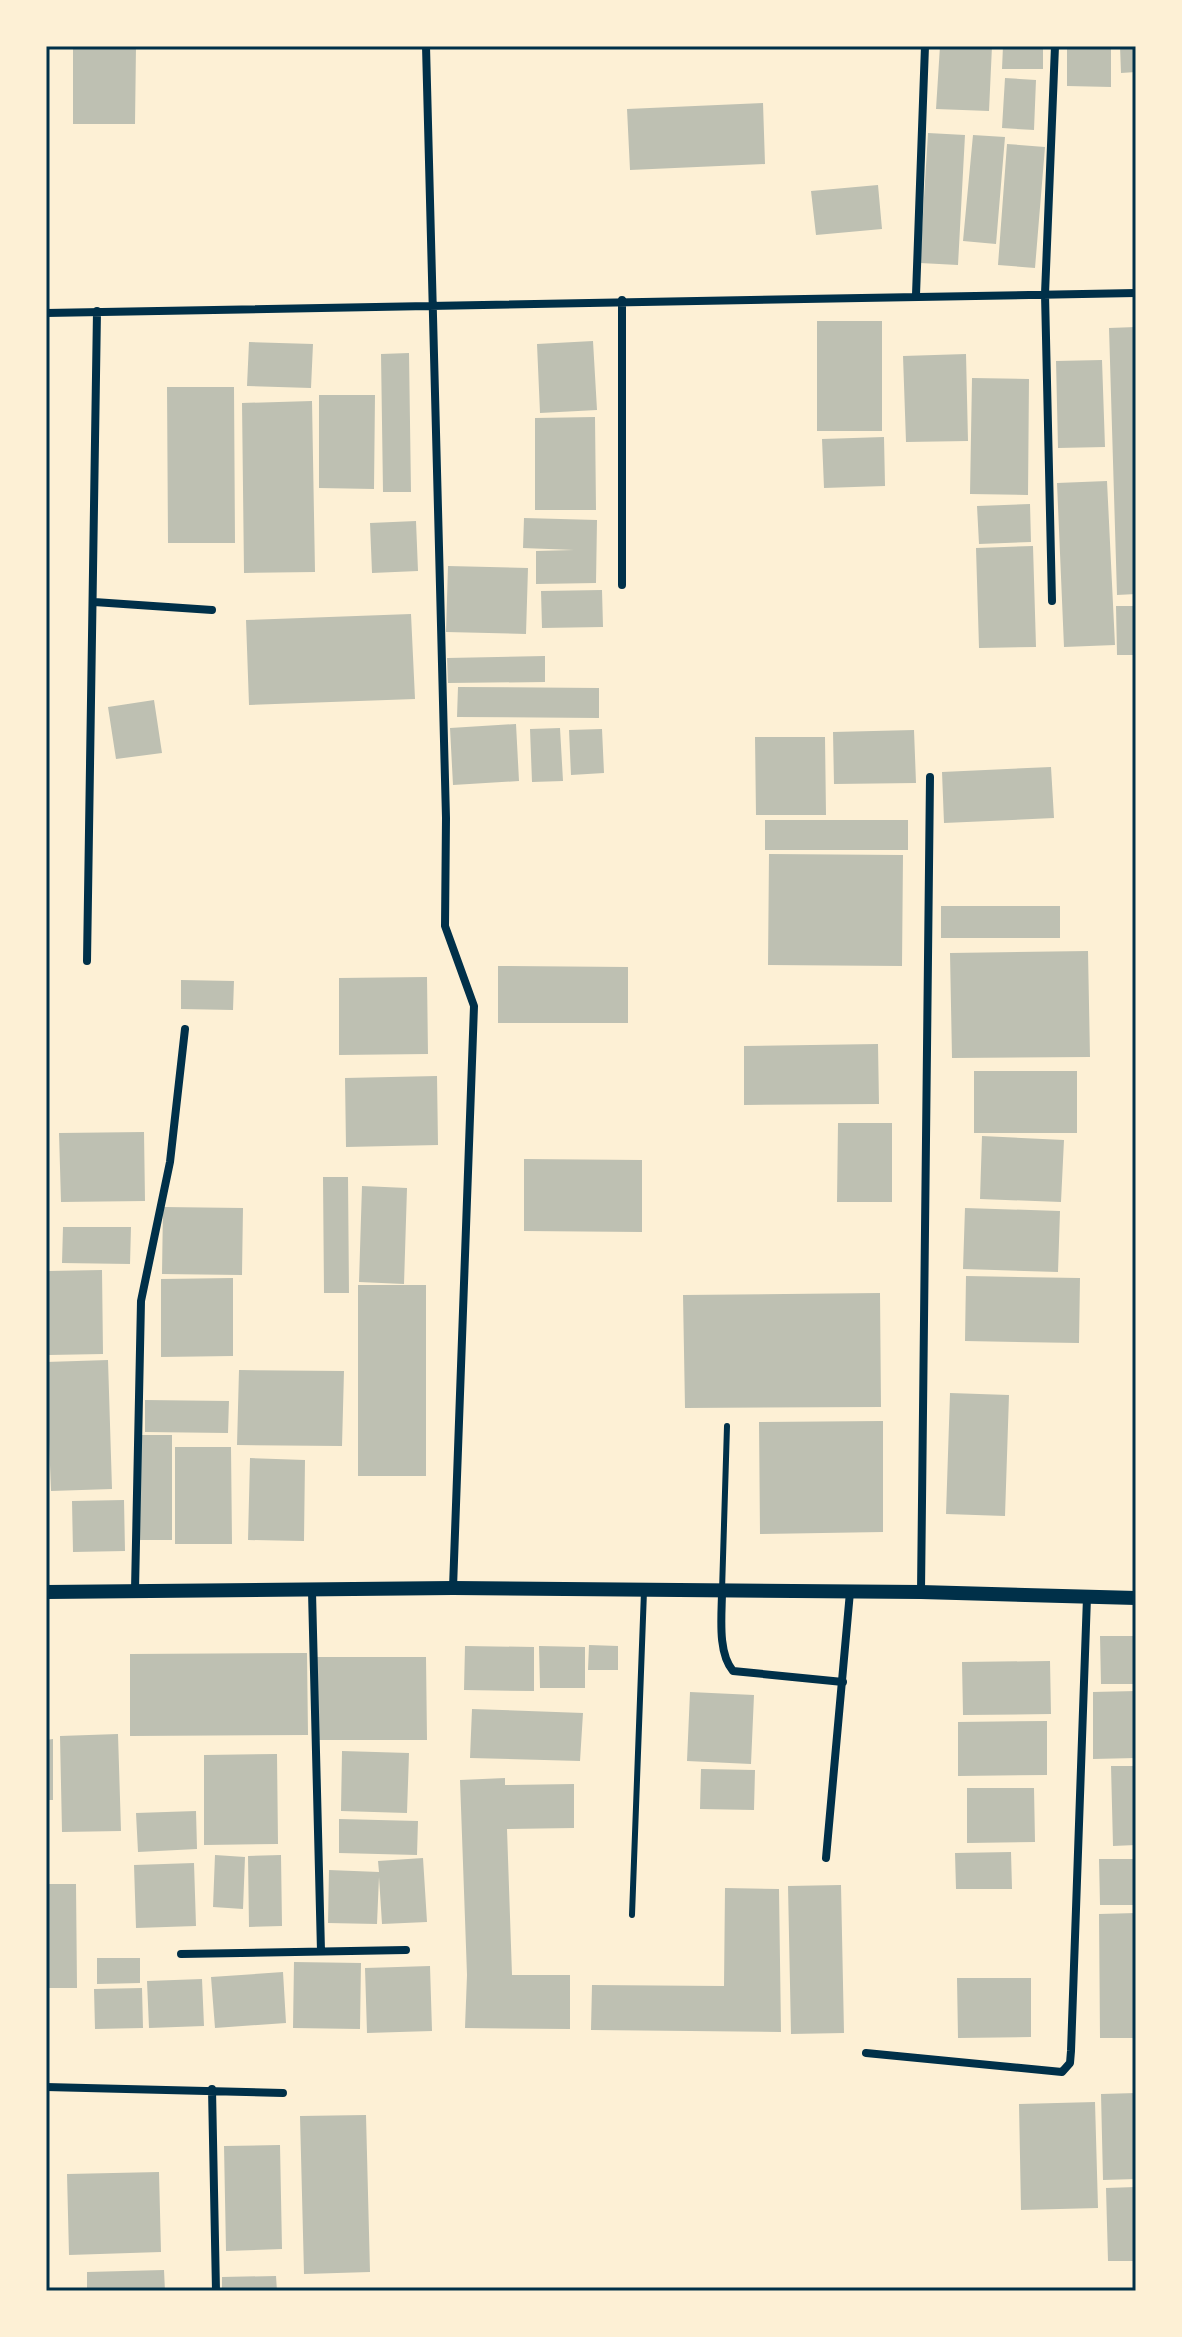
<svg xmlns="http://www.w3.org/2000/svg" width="1182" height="2337" viewBox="0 0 1182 2337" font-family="Literata,serif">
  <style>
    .building { fill: #bec0b2 }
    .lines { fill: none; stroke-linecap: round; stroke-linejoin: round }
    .service { stroke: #003049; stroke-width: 6 }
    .minor { stroke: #003049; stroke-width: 8 }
    .tertiary { stroke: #003049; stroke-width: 14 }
    .neatline { fill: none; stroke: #003049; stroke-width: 3 }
  </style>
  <rect width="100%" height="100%" fill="#fdf0d5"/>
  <!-- building -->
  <path class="building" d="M 73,46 L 136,46 L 135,124 L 73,124 Z
    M 940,46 L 992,46 L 989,111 L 936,109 Z
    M 1003,46 L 1043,46 L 1043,69 L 1002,69 Z
    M 1067,46 L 1111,46 L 1111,87 L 1067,86 Z
    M 1120,46 L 1136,46 L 1136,72 L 1121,73 Z
    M 1005,78 L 1036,80 L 1034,130 L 1002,128 Z
    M 763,103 L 765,164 L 630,170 L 627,109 Z
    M 928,133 L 965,135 L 958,265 L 920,263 Z
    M 973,135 L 1005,137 L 996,244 L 963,241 Z
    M 1007,144 L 1045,147 L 1035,268 L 998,265 Z
    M 878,185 L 882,229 L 816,235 L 811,191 Z
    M 817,321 L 882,321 L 882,431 L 817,431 Z
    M 1136,327 L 1136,594 L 1117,595 L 1109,328 Z
    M 593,341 L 597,410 L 540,413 L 537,344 Z
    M 249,342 L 313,344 L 311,388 L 247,386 Z
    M 409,353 L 411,492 L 383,492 L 381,354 Z
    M 966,354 L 968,441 L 906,442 L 903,356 Z
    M 1102,360 L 1105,447 L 1058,448 L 1056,361 Z
    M 972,378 L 1029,379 L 1028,495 L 970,494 Z
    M 167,387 L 234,387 L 235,543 L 168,543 Z
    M 319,395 L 375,395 L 374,489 L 319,488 Z
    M 312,401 L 315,572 L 244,573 L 242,403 Z
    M 595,417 L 596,510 L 535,510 L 535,418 Z
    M 884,437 L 885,486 L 824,488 L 822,439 Z
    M 1107,481 L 1115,645 L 1064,647 L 1057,483 Z
    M 1030,504 L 1031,542 L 979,544 L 977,506 Z
    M 524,518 L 597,520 L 596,583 L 536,584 L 536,551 L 574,550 L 523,548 Z
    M 416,521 L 418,571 L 372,573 L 370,523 Z
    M 1033,546 L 1036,647 L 979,648 L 976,548 Z
    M 448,566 L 528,568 L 526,634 L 446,632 Z
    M 602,590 L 603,627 L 542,628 L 541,591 Z
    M 1116,606 L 1136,606 L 1136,655 L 1117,655 Z
    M 411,614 L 415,699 L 249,705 L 246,620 Z
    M 545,656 L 545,682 L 448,683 L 447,658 Z
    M 458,687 L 599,688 L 599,718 L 457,717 Z
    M 154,700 L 162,753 L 116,759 L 108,707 Z
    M 516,724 L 519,781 L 453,785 L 450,728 Z
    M 560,728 L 563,781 L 532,782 L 530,729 Z
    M 602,729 L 604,773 L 571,775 L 569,730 Z
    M 914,730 L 916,783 L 834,784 L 833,732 Z
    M 755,737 L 825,737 L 826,815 L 756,815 Z
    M 1051,767 L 1054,818 L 944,823 L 942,772 Z
    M 765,820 L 908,820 L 908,850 L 765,850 Z
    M 769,854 L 903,855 L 902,966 L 768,965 Z
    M 941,906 L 1060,906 L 1060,938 L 941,938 Z
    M 1088,951 L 1090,1057 L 952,1058 L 950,953 Z
    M 498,966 L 628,967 L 628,1023 L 498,1023 Z
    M 427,977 L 428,1054 L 339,1055 L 339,978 Z
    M 181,980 L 234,981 L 233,1010 L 181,1009 Z
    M 878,1044 L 879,1104 L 744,1105 L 744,1046 Z
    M 974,1071 L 1077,1071 L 1077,1133 L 974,1133 Z
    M 437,1076 L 438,1145 L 346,1147 L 345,1078 Z
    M 838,1123 L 892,1123 L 892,1202 L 837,1202 Z
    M 144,1132 L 145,1201 L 61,1202 L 59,1133 Z
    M 982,1136 L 1064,1140 L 1061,1202 L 980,1199 Z
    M 524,1159 L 642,1160 L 642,1232 L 524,1231 Z
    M 323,1177 L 348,1177 L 349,1293 L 324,1293 Z
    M 362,1186 L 407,1188 L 404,1284 L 359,1282 Z
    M 163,1207 L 243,1208 L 242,1275 L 162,1274 Z
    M 965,1208 L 1060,1211 L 1058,1272 L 963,1269 Z
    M 63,1227 L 131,1227 L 130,1264 L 62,1263 Z
    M 102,1270 L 103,1354 L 49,1355 L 48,1271 Z
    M 966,1276 L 1080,1278 L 1079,1343 L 965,1341 Z
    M 233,1278 L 233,1356 L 161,1357 L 161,1279 Z
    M 358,1285 L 426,1285 L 426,1476 L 358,1476 Z
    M 880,1293 L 881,1407 L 685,1408 L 683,1295 Z
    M 108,1360 L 112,1489 L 51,1491 L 46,1362 Z
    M 239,1370 L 344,1371 L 342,1446 L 237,1445 Z
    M 950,1393 L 1009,1395 L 1005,1516 L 946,1514 Z
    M 145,1400 L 229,1401 L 228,1433 L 145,1432 Z
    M 883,1421 L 883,1532 L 760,1534 L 759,1422 Z
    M 138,1435 L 172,1435 L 172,1540 L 139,1540 Z
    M 175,1447 L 231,1447 L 232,1544 L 175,1544 Z
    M 250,1458 L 305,1460 L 304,1541 L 248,1540 Z
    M 124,1500 L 125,1551 L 73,1552 L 72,1501 Z
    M 1100,1636 L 1136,1636 L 1136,1684 L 1101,1684 Z
    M 589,1645 L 618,1646 L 618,1670 L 588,1670 Z
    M 465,1646 L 534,1647 L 534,1691 L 464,1690 Z
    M 539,1646 L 585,1647 L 585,1688 L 540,1688 Z
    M 307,1653 L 308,1735 L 130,1736 L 130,1654 Z
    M 317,1657 L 426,1657 L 427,1740 L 318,1740 Z
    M 1050,1661 L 1051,1714 L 963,1715 L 962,1662 Z
    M 1136,1691 L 1136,1758 L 1093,1759 L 1093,1692 Z
    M 690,1692 L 754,1695 L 751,1764 L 687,1761 Z
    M 472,1709 L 583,1713 L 580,1761 L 470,1758 Z
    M 1047,1721 L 1047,1775 L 958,1776 L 958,1722 Z
    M 118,1734 L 121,1831 L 62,1832 L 60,1736 Z
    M 53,1739 L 53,1800 L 46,1800 L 46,1740 Z
    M 342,1751 L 409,1753 L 407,1813 L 341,1811 Z
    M 277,1754 L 278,1844 L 204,1845 L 204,1755 Z
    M 1111,1766 L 1136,1766 L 1136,1845 L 1113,1846 Z
    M 701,1769 L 755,1770 L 754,1810 L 700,1809 Z
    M 505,1778 L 505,1785 L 574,1784 L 574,1828 L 507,1829 L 512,1975 L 570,1975 L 570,2029 L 465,2028 L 467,1975 L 460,1780 Z
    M 967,1788 L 1034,1788 L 1035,1842 L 967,1843 Z
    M 196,1811 L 197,1849 L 138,1852 L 136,1813 Z
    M 339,1819 L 418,1821 L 417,1855 L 339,1853 Z
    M 1011,1852 L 1012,1889 L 956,1889 L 955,1853 Z
    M 215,1855 L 245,1857 L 243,1909 L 213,1907 Z
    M 281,1855 L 282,1926 L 249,1927 L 248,1856 Z
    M 423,1858 L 427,1922 L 382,1924 L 379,1877 L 377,1924 L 328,1923 L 329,1870 L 379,1872 L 378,1861 Z
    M 1099,1859 L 1136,1859 L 1136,1905 L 1100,1905 Z
    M 194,1863 L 196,1926 L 136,1928 L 134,1865 Z
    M 46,1884 L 76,1884 L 77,1988 L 46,1988 Z
    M 841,1885 L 844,2033 L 791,2034 L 788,1886 Z
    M 725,1888 L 779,1889 L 781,2032 L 591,2030 L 592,1985 L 724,1986 Z
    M 1136,1913 L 1136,2038 L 1100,2038 L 1099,1914 Z
    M 97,1958 L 140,1958 L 140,1983 L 97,1984 Z
    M 294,1962 L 361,1963 L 360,2029 L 293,2028 Z
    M 430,1966 L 432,2031 L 367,2033 L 365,1968 Z
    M 283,1972 L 286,2023 L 215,2028 L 211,1977 Z
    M 957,1978 L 1031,1978 L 1031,2037 L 958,2038 Z
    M 202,1979 L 204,2026 L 149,2028 L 147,1981 Z
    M 142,1988 L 143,2028 L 95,2029 L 94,1989 Z
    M 1136,2093 L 1136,2179 L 1103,2180 L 1101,2094 Z
    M 1095,2102 L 1098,2208 L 1021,2210 L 1019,2104 Z
    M 366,2115 L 370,2272 L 304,2274 L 300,2116 Z
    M 280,2145 L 282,2249 L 226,2251 L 224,2146 Z
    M 159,2172 L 161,2252 L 69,2255 L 67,2174 Z
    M 1136,2187 L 1136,2261 L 1108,2261 L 1106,2188 Z
    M 164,2270 L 165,2291 L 87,2291 L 87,2272 Z
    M 276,2276 L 277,2291 L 222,2291 L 222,2277 Z"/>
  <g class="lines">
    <!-- service -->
    <path class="service" d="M 722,1591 L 727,1426
      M 632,1915 L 644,1591"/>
    <!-- minor -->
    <path class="minor" d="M 426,46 L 446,818 L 445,926 L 474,1006 L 453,1588
      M 916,295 L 925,46
      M 622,300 L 622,585
      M 46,313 L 1136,293
      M 1052,601 L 1045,294 L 1055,46
      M 94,602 L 212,610
      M 87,961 L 97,311
      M 135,1590 L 141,1301 L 170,1162 L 185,1029
      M 722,1591 C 722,1614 717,1652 733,1671 L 843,1682
      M 312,1592 L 321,1951
      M 921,1592 L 930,777
      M 826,1858 L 850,1592
      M 181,1954 L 406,1950
      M 866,2053 L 1062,2072 L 1070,2063 L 1071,2051 L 1087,1597
      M 46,2087 L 283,2093
      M 212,2089 L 216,2291"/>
    <!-- tertiary -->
    <path class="tertiary" d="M 46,1592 L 453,1588 L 921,1592 L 1136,1598"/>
  </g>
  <!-- border -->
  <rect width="1182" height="2337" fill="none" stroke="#fdf0d5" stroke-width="96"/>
  <rect x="48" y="48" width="1086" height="2241" class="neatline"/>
</svg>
